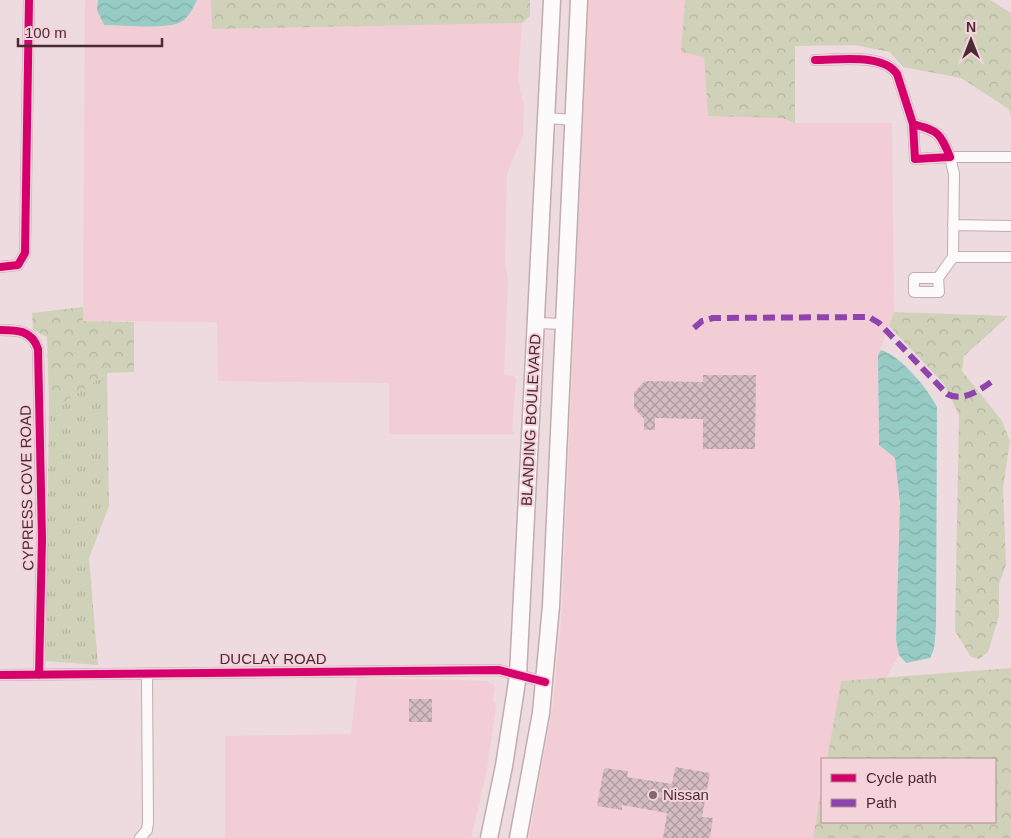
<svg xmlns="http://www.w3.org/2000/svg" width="1011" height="838" viewBox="0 0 1011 838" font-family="Arial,sans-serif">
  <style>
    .built { fill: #f3cdd6 }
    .grass { fill: url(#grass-tufts) }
    .forest { fill: url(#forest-crowns) }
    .water { fill: url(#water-waves) }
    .building { fill: url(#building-cross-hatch) }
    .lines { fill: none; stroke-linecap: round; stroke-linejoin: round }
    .street-casing { stroke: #c2abb1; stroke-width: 12 }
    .primary-casing { stroke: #c2abb1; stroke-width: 19 }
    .street { stroke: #fcfafa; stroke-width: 10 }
    .primary { stroke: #fcfafa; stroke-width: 16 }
    .quiet { stroke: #8e44ad; stroke-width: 6; stroke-dasharray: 12 6; stroke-linecap: butt }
    .cycleway-casing { stroke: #f5d3db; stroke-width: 11 }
    .cycleway { stroke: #d6006c; stroke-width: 8 }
    .poi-dot { fill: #84686f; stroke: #f5d3db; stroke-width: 2 }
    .labels { text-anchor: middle; stroke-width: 4; stroke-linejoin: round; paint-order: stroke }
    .street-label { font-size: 15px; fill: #4b2a33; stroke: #f5d3db }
    .poi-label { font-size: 15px; fill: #4b2a33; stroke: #f5d3db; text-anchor: start }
  </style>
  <defs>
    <pattern id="grass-tufts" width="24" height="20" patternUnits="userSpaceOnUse" patternTransform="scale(1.25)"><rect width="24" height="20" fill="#d0d1b9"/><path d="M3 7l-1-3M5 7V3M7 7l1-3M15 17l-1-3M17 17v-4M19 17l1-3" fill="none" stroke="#b4b4a0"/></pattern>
    <pattern id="forest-crowns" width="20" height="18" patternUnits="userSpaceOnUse" patternTransform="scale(1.25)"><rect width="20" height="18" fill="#d0d1b9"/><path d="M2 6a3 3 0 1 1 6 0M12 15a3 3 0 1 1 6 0" fill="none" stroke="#b4b4a0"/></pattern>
    <pattern id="water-waves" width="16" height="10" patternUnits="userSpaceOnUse" patternTransform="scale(1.25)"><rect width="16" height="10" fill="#96ccc4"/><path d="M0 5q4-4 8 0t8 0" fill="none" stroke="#83afa9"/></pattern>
    <pattern id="building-cross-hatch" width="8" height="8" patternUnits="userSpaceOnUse" patternTransform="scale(1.25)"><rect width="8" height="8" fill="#d4bdc2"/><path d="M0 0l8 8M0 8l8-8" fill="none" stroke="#ae9a9e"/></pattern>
  </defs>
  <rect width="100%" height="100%" fill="#eddbdf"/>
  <!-- built -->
  <path class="built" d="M 85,0 L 211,0 L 212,29 L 522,23 L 518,79 L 524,105 L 523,135 L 507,173 L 505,260 L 508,282 L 504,375 L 514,376 L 516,379 L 512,430 L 514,434 L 389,434 L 389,383 L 218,381 L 217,322 L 83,321 Z
    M 588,0 L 685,0 L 681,52 L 704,57 L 782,118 L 795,123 L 892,123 L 894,312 L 878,355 L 878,409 L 879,445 L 895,458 L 900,489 L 896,640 L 899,655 L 886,678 L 841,681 L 827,759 L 822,759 L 822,785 L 813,838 L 529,838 L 553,704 L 562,610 Z
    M 357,678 L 462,680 L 487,681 L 495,686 L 493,700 L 496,706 L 487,770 L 471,838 L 225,838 L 225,736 L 351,734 Z"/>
  <!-- grass -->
  <path class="grass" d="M 107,373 L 109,506 L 89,558 L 98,665 L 46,661 L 49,401 L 66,401 Z"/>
  <!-- forest -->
  <path class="forest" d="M 211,0 L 530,0 L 530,16 L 522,23 L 212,29 Z
    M 685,0 L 990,0 L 1011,13 L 1011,117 L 1009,109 L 961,78 L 903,67 L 890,52 L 855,45 L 795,46 L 795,123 L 782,118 L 708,116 L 704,57 L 681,52 Z
    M 83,307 L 83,321 L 134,322 L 134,372 L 107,373 L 66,401 L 49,401 L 47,337 L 33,330 L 32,313 Z
    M 894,312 L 1008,316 L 964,356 L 962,371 L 1002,421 L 1010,441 L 1003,488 L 1006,565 L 999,584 L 999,616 L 988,652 L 979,659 L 971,657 L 955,631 L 959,415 L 944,384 L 889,326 Z
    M 1011,668 L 1011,838 L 813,838 L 822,785 L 822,822 L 995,822 L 995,759 L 827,759 L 841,681 Z"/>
  <!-- water -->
  <path class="water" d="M 98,0 L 197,0 C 193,8 189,17 181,22 C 166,30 121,25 104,25 L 97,10 Z
    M 881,350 C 900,355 928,389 937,407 L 936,627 L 934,649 L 930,658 L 906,663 L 899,655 L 896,640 L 900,503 L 895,458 L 879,445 L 878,355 Z"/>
  <!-- building -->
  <path class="building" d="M 703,375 L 756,375 L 755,449 L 703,449 L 703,419 L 655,418 L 655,430 L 644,430 L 644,419 L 634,408 L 634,392 L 645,381 L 703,382 Z
    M 409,699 L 432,699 L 432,722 L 409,722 Z
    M 675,767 L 710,773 L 702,817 L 713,818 L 710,838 L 663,838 L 667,813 L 622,805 L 622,810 L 597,806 L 604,768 L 628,771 L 627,777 L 672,784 Z"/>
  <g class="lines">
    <defs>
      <path id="street" d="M 815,60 C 839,60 883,53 897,74 L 913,124 C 939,131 940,133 950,157 L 915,159 L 913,124
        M 546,118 L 574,120
        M 1011,157 L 950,157 L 954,174 L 953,257 L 1011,257
        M 953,225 L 1011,226
        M 0,267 L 18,265 L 25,253 L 29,0
        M 938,278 L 939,292 L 914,292 L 914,278 L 938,278 L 953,257
        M 536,323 L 564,324
        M 0,330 C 17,330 32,330 38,349 L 42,539 L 39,675
        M 0,675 L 499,670 L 545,682
        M 140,838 L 147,830 L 148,822 L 147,674"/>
      <path id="primary" d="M 489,838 L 504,766 L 518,675 L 552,0
        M 518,838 L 541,713 L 551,606 L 579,0"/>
    </defs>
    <!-- street casing -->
    <use href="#street" class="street-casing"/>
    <!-- primary casing -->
    <use href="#primary" class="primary-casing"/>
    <!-- street -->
    <use href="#street" class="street"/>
    <!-- primary -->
    <use href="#primary" class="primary"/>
    <!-- quiet -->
    <path class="quiet" d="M 694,328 L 702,321 L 713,318 L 869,317 L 879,323 L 947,394 C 962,402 979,391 991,382"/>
    <defs>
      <path id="cycleway" d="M 815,60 C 839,60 883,53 897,74 L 913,124 C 939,131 940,133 950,157 L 915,159 L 913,124
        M 0,267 L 18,265 L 25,253 L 29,0
        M 0,330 C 17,330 32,330 38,349 L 42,539 L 39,675
        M 0,675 L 499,670 L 545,682"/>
    </defs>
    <!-- cycleway casing -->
    <use href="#cycleway" class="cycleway-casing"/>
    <!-- cycleway -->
    <use href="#cycleway" class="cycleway"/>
  </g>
  <!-- markers -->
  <circle class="poi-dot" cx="653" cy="795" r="5"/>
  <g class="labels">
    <!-- street labels -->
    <g class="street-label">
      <text transform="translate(531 420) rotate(-87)" y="5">BLANDING BOULEVARD</text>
      <text transform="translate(27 488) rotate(-91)" y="5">CYPRESS COVE ROAD</text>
      <text x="273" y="664">DUCLAY ROAD</text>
    </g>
    <!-- poi labels -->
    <g class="poi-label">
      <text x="663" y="800">Nissan</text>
    </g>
  </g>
  <!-- legend -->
  <rect x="821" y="758" width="175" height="65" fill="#f5d3db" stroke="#b18f98"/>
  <rect x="831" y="774" width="25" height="8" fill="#d6006c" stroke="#b18f98"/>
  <text x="866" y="783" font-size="15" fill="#4b2a33">Cycle path</text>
  <rect x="831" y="799" width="25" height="8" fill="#8e44ad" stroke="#b18f98"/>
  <text x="866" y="808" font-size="15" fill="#4b2a33">Path</text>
  <!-- north arrow -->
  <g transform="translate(971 40)" stroke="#f5d3db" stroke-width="4" paint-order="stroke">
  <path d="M0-4L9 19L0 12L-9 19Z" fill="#4b2a33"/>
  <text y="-8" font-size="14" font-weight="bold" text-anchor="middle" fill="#4b2a33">N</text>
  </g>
  <!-- scale -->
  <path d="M18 38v8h144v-8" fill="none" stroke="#4b2a33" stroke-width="2.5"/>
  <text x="25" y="38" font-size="15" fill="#4b2a33" stroke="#f5d3db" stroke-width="4" paint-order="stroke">100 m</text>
</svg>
